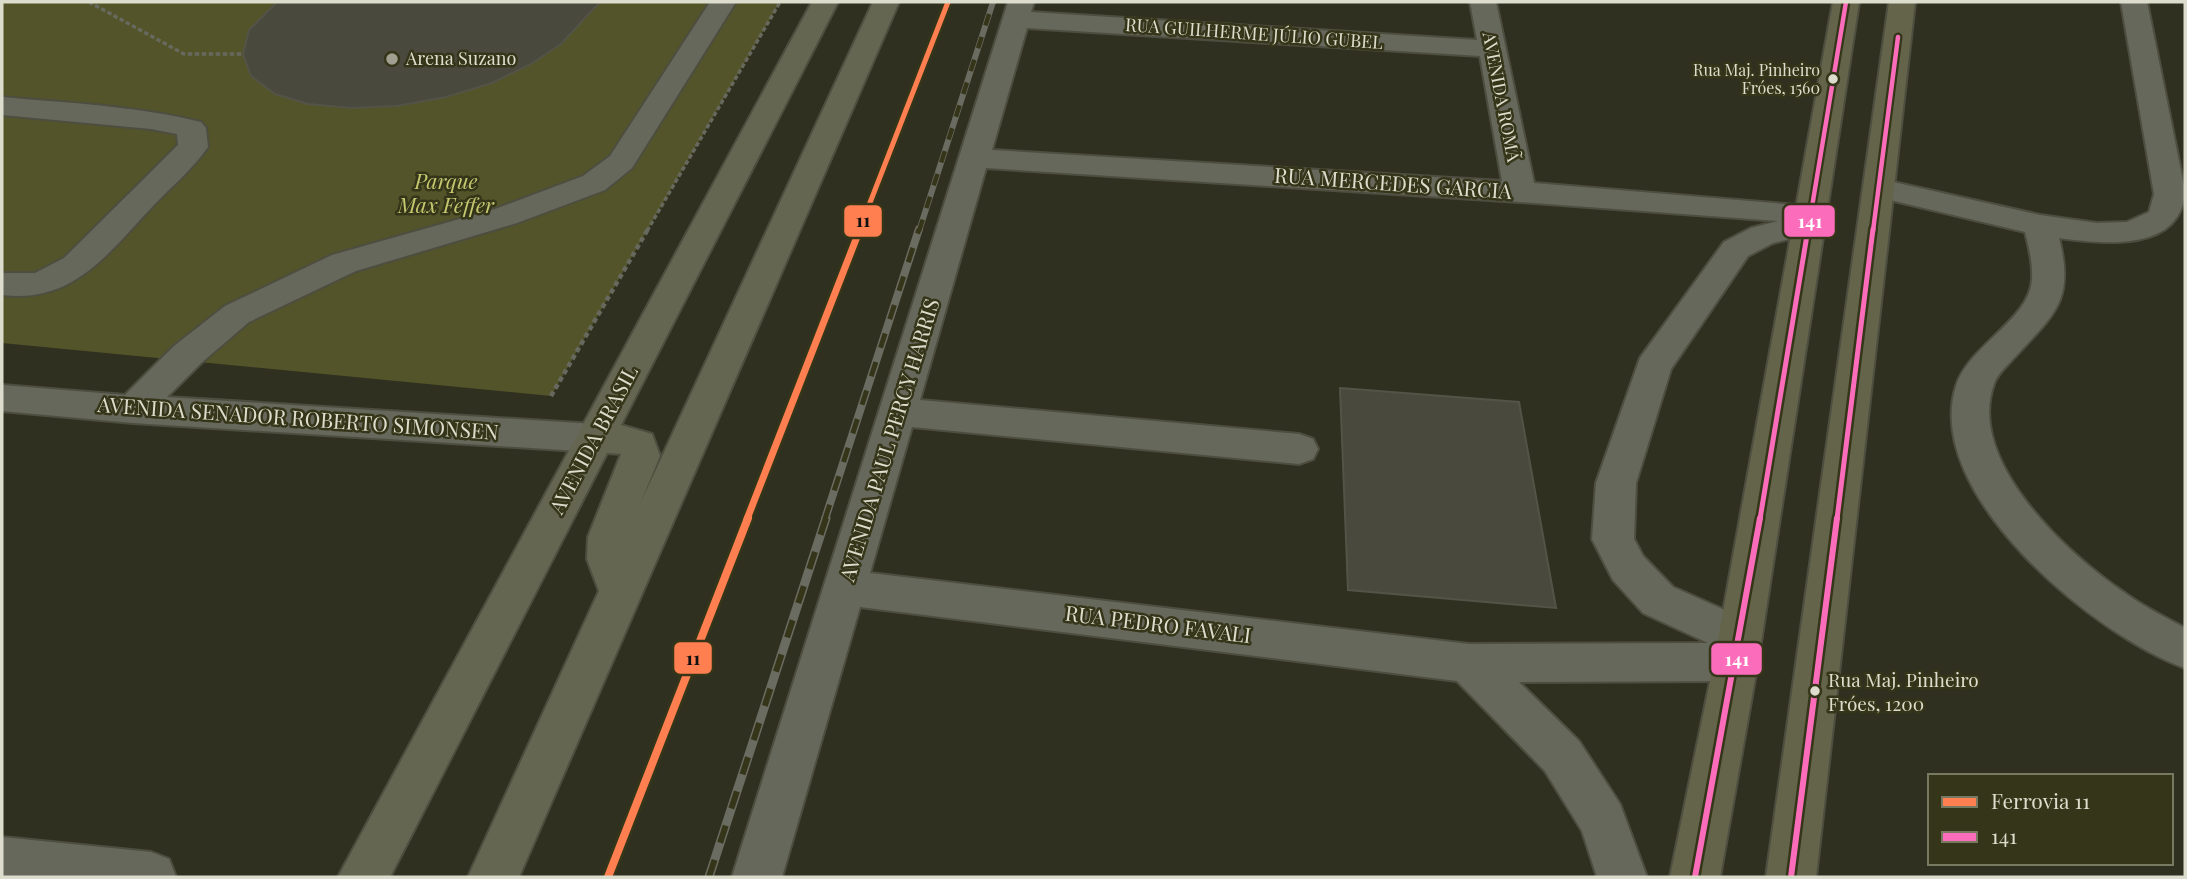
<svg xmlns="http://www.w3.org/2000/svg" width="2187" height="879" viewBox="0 0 2187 879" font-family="'Playfair Display',serif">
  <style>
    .green { fill: #535429 }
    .building { fill: #494a3d; stroke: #535447; stroke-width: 2 }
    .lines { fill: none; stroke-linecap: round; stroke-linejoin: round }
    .minor-casing { stroke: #4d4e40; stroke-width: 4 }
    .major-casing { stroke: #4d4e40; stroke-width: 4 }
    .highway-casing { stroke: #4d4e40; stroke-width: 4 }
    .path-far1 { stroke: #68695e; stroke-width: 3.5; stroke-dasharray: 4.5 2.5; stroke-linecap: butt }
    .path { stroke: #68695e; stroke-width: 4.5; stroke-dasharray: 5 3.5; stroke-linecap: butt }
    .minor { fill: #67685c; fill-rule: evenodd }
    .major { fill: #656651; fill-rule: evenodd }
    .highway { fill: #63644a; fill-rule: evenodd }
    .rail-far2-casing { stroke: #6b6c61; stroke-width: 6 }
    .rail-far1-casing { stroke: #6b6c61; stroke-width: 8 }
    .rail-casing { stroke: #6b6c61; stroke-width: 9 }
    .rail-far2 { stroke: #353619; stroke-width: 4.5; stroke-dasharray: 12; stroke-linecap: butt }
    .rail-far1 { stroke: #353619; stroke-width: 5; stroke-dasharray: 15; stroke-linecap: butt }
    .rail { stroke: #353619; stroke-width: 6; stroke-dasharray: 18; stroke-linecap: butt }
    .bus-1-far2-casing { stroke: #353619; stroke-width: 9 }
    .bus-1-far1-casing { stroke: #353619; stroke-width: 10 }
    .bus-1-casing { stroke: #353619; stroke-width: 11 }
    .bus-1-far2 { stroke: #fb6dba; stroke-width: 4.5 }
    .bus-1-far1 { stroke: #fb6dba; stroke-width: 5 }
    .bus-1 { stroke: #fb6dba; stroke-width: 6 }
    .rail-1-far2-casing { stroke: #353619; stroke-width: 10 }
    .rail-1-far1-casing { stroke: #353619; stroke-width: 12 }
    .rail-1-casing { stroke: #353619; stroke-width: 13 }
    .rail-1-far2 { stroke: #ff7f50; stroke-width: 5 }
    .rail-1-far1 { stroke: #ff7f50; stroke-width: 7 }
    .rail-1 { stroke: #ff7f50; stroke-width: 8 }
    .poi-dot { fill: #9fa08f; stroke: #353619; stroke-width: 2.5 }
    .bus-dot { fill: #dcddcc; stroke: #353619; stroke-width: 2.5 }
    .labels { text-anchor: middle; stroke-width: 5; stroke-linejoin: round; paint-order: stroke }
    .far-bus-label { font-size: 16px; fill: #dcddcc; stroke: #353619; text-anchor: end }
    .far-street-label { font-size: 18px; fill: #dcddcc; stroke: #353619 }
    .far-poi-label { font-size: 18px; fill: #dcddcc; stroke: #353619; text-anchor: start }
    .bus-label { font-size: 19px; fill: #dcddcc; stroke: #353619; text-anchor: start }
    .park-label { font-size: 21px; font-style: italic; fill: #c6c870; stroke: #353619 }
    .street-label { font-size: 21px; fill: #dcddcc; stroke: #353619 }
    .line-badge { stroke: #353619; stroke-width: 2.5 }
    .badge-label { font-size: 19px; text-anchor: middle; font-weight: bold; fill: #fff }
    .pale-badge-label { font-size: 19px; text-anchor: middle; font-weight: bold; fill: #111 }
  </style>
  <rect width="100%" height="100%" fill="#2f301f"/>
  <!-- green -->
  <path class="green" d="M 2,2 L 780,2 L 551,396 L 2,343 Z"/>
  <!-- building -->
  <path class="building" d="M 277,2 L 600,2 L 561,44 L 531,64 L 492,83 L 446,97 L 397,106 L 351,108 L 308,104 L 275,94 L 251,76 L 243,54 L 249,30 Z
    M 1340,388 L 1519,402 L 1556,608 L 1348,590 Z"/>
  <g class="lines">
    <defs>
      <path id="minor" d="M 710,2 L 736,2 L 632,168 L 605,190 L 517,223 L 356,271 L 249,322 L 200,364 L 167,397 L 594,424 L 608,428 L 613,438 L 608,448 L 594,452 L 133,423 L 2,411 L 2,385 L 125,395 L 174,346 L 225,306 L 332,255 L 495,209 L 583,176 L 610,156 Z
        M 1008,2 L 1034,2 L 1031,12 L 1477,40 L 1470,2 L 1496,2 L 1534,183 L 1821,207 L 1826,214 L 1819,232 L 1773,243 L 1748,256 L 1671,369 L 1636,483 L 1634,539 L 1643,556 L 1673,587 L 1756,624 L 1762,637 L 1753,651 L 1758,662 L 1752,676 L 1736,681 L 1519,682 L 1579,741 L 1620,804 L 1647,877 L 1597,877 L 1582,831 L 1545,771 L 1457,681 L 860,607 L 782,877 L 732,877 ZM 1027,28 L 1480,56 L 1502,181 L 992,150 ZM 986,168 L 1520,202 L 1778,221 L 1751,228 L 1724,242 L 1640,358 L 1596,483 L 1592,539 L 1613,580 L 1643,613 L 1708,643 L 1469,644 L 870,573 L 912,427 L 1299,464 L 1313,459 L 1318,449 L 1313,439 L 1299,434 L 920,400 Z
        M 2121,2 L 2147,2 L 2185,191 C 2181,253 2103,244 2059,238 C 2075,302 2054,314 2013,359 C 2007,366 1997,374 1994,384 C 1966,461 2067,554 2125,593 C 2144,607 2165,617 2185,628 L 2185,668 C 2095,636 1922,494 1956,386 C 1969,345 2030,320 2032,279 C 2033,263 2029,247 2025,232 L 1869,195 L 1864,188 L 1869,181 L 1880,179 L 2040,215 L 2097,223 L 2127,222 L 2149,212 L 2154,194 Z
        M 2,97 C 68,103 137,106 201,122 L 206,128 L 208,147 C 193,169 171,187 153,206 C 109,252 74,304 2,295 L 2,273 L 35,273 L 64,258 L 178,145 L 177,134 L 151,129 L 2,115 Z
        M 2,837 L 151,852 L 169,859 L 176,877 L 2,877 Z"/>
      <path id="major" d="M 812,2 L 838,2 L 621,425 L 652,434 L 660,456 L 640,504 L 873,2 L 899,2 L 519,877 L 468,877 L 599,591 L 587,559 L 588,537 L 621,454 L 607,453 L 390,877 L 338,877 Z"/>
      <path id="highway" d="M 1833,2 L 1859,2 L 1758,662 L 1720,877 L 1670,877 L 1714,662 Z
        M 1889,2 L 1915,2 L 1816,877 L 1766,877 Z"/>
    </defs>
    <!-- minor casing -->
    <use href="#minor" class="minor-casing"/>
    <!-- major casing -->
    <use href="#major" class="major-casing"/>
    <!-- highway casing -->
    <use href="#highway" class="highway-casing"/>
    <!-- path-far1 -->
    <path class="path-far1" d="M 89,2 L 184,54 L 243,54
      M 647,231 L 780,2"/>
    <!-- path -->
    <path class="path" d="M 551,396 L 648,229"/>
    <!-- minor -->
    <use href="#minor" class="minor"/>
    <!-- major -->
    <use href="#major" class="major"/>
    <!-- highway -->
    <use href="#highway" class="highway"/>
    <defs>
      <path id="rail-far2" d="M 919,231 L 993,2"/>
      <path id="rail-far1" d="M 825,519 L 919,229"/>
      <path id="rail" d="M 709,877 L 826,518"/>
    </defs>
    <!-- rail-far2 casing -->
    <use href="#rail-far2" class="rail-far2-casing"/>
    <!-- rail-far1 casing -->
    <use href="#rail-far1" class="rail-far1-casing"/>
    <!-- rail casing -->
    <use href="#rail" class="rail-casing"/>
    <!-- rail-far2 -->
    <use href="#rail-far2" class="rail-far2"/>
    <!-- rail-far1 -->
    <use href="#rail-far1" class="rail-far1"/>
    <!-- rail -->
    <use href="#rail" class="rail"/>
    <defs>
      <path id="bus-1-far2" d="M 1808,231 L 1846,2
        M 1873,231 L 1898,37"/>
      <path id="bus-1-far1" d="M 1760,519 L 1808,229
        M 1837,519 L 1873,229"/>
      <path id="bus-1" d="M 1695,877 L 1760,518
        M 1791,877 L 1837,518"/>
    </defs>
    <!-- bus-1-far2 casing -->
    <use href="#bus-1-far2" class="bus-1-far2-casing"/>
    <!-- bus-1-far1 casing -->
    <use href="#bus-1-far1" class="bus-1-far1-casing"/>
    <!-- bus-1 casing -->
    <use href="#bus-1" class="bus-1-casing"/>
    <!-- bus-1-far2 -->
    <use href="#bus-1-far2" class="bus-1-far2"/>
    <!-- bus-1-far1 -->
    <use href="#bus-1-far1" class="bus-1-far1"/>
    <!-- bus-1 -->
    <use href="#bus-1" class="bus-1"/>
    <defs>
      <path id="rail-1-far2" d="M 859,231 L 948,2"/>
      <path id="rail-1-far1" d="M 747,519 L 860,229"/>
      <path id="rail-1" d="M 608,877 L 748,518"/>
    </defs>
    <!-- rail-1-far2 casing -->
    <use href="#rail-1-far2" class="rail-1-far2-casing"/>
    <!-- rail-1-far1 casing -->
    <use href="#rail-1-far1" class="rail-1-far1-casing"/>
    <!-- rail-1 casing -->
    <use href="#rail-1" class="rail-1-casing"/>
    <!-- rail-1-far2 -->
    <use href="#rail-1-far2" class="rail-1-far2"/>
    <!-- rail-1-far1 -->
    <use href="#rail-1-far1" class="rail-1-far1"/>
    <!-- rail-1 -->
    <use href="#rail-1" class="rail-1"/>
  </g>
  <!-- markers -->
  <circle class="poi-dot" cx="392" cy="59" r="7"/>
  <g class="bus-dot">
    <circle cx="1833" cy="79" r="6"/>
    <circle cx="1815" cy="691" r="6"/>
  </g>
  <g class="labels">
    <!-- far-bus labels -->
    <g class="far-bus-label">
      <text x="1820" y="76">Rua Maj. Pinheiro<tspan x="1820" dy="18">Fróes, 1560</tspan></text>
    </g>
    <!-- far-street labels -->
    <g class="far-street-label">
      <text transform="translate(1254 34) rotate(4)" y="6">RUA GUILHERME JÚLIO GUBEL</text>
      <text transform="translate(1501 97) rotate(79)" y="6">AVENIDA ROMÃ</text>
    </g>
    <!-- far-poi labels -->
    <g class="far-poi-label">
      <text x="406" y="65">Arena Suzano</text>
    </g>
    <!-- bus labels -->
    <g class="bus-label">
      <text x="1828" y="687">Rua Maj. Pinheiro<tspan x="1828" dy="24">Fróes, 1200</tspan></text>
    </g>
    <!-- park labels -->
    <g class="park-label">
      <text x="446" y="189">Parque<tspan x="446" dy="24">Max Feffer</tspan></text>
    </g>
    <!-- street labels -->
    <g class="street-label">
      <text transform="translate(1393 184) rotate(4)" y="7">RUA MERCEDES GARCIA</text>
      <text transform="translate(298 419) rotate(4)" y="7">AVENIDA SENADOR ROBERTO SIMONSEN</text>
      <text transform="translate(594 440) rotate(-62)" y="7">AVENIDA BRASIL</text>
      <text transform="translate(890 440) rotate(-73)" y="7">AVENIDA PAUL PERCY HARRIS</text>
      <text transform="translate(1158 625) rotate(7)" y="7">RUA PEDRO FAVALI</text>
    </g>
  </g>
  <g class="line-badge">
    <rect x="843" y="204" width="40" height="34" rx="7" fill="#ff7f50"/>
    <rect x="1783" y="204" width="53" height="34" rx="7" fill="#fb6dba"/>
    <rect x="673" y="641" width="40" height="34" rx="7" fill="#ff7f50"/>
    <rect x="1710" y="642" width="53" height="34" rx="7" fill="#fb6dba"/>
  </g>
  <g class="badge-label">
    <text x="1810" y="228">141</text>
    <text x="1737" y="666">141</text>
  </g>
  <g class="pale-badge-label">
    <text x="863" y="227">11</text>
    <text x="693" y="665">11</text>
  </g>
  <!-- border -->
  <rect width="2187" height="879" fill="none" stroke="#dcddcc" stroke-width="7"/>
  <!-- legend -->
  <rect x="1928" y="774" width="245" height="91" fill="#353619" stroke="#787961" stroke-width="2"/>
  <rect x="1942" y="797" width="35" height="10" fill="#ff7f50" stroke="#787961" stroke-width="2"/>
  <text x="1991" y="809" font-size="21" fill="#dcddcc">Ferrovia 11</text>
  <rect x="1942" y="832" width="35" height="10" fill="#fb6dba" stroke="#787961" stroke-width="2"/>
  <text x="1991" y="844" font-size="21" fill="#dcddcc">141</text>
</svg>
